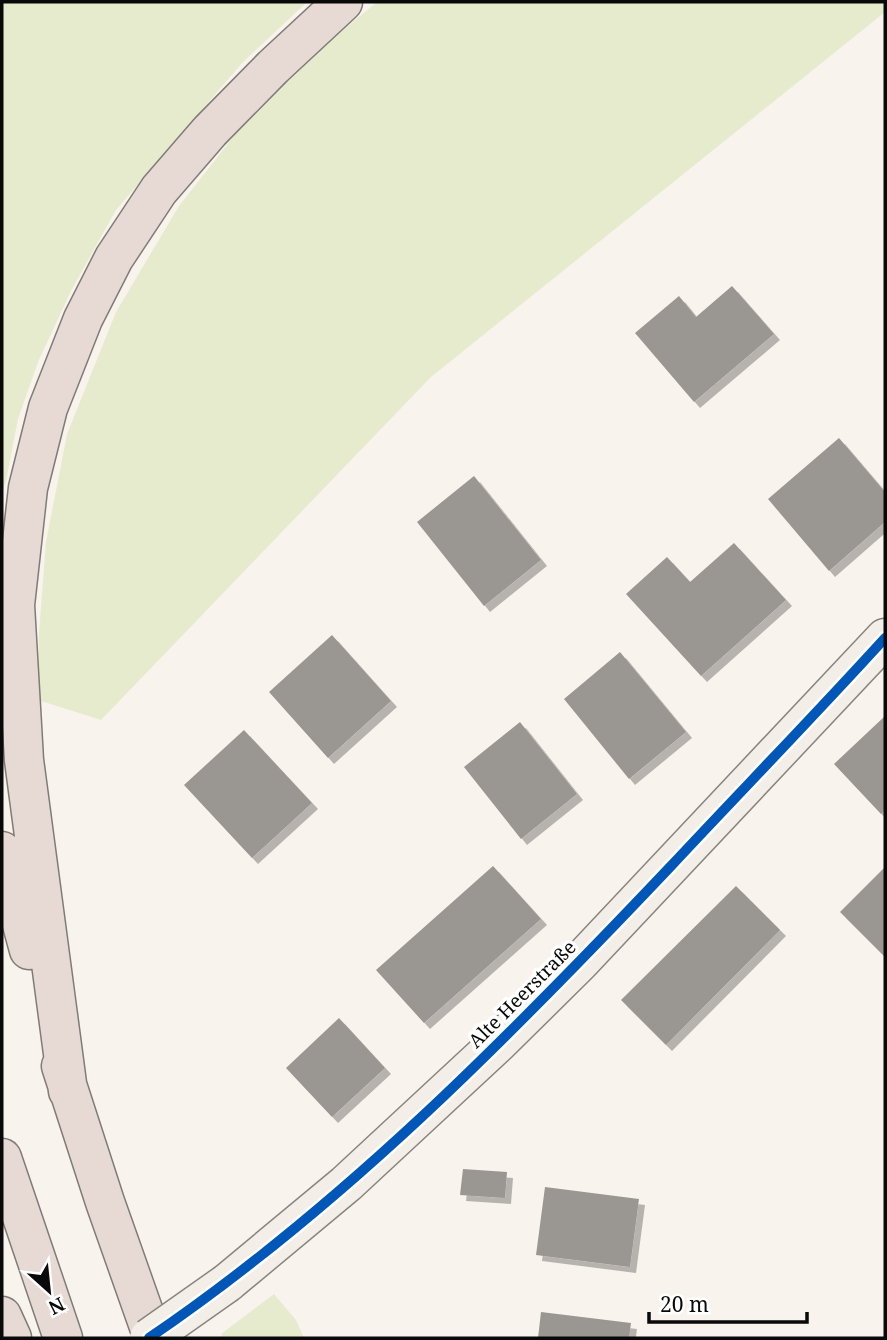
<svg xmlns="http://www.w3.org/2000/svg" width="887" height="1340" viewBox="0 0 887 1340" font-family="'Noto Serif',serif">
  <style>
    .green { fill: #e7ebce }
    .building { fill: #9a9793; filter: url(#shadow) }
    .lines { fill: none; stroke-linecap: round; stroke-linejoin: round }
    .secondary-casing { stroke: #878582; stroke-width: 41 }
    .highway-casing { stroke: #7e7c78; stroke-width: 41 }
    .secondary { stroke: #f3efe8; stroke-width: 38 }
    .highway { stroke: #e7d9d4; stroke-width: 38 }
    .secondary-bridge-casing { stroke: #878582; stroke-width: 41; stroke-linecap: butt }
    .secondary-bridge { stroke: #f3efe8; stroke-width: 38 }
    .cycleway-casing { stroke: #fff; stroke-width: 15 }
    .cycleway { stroke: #0057b8; stroke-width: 10 }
    .labels { text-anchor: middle; stroke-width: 7; stroke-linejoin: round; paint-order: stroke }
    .street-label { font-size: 19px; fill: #090909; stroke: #fff }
  </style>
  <defs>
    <filter id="shadow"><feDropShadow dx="6" dy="6" stdDeviation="0" flood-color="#0004"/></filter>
  </defs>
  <rect width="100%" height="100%" fill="#f8f3ec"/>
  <!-- green -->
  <path class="green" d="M 2,2 L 307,2 L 243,62 L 116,210 L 71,291 L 38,362 L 18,419 L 6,481 L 2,492 Z
    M 377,2 L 885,2 L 885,12 L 431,377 L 101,720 L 38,700 L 39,633 L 46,542 L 67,434 L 116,312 L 179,206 L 270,90 Z
    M 274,1294 L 296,1320 L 304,1338 L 223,1338 L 221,1334 Z"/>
  <!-- building -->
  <path class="building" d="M 732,286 L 774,334 L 694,402 L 635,333 L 679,296 L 696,317 Z
    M 839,438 L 885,492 L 885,522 L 829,571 L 768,499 Z
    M 474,476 L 541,560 L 484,606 L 417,522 Z
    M 734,543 L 786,600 L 701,676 L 626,594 L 667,557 L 690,582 Z
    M 332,635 L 391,701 L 328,758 L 269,692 Z
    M 620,652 L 686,732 L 629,779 L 564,699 Z
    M 885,716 L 885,810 L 881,814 L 834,764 Z
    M 520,722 L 577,794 L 521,839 L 464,767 Z
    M 244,730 L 312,803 L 252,858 L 184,785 Z
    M 493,866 L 541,919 L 424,1023 L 376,970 Z
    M 885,867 L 885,957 L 840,912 Z
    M 736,886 L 780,930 L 666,1045 L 621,1000 Z
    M 339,1018 L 385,1068 L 332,1117 L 286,1068 Z
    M 463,1169 L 507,1172 L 505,1198 L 460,1195 Z
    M 545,1187 L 639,1199 L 630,1267 L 536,1255 Z
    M 541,1312 L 631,1323 L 629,1338 L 538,1338 Z"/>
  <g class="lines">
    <defs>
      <path id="secondary" d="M 227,1283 L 346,1184 L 499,1042 L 579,963 L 885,638"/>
      <path id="highway" d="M 2,851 L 29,950
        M 61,1066 L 105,1202 L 153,1338
        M 68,1091 L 24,760 L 15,605 L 28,488 L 48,408 L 83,319 L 114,258 L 159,190 L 210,131 L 273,67 L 343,2
        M 2,1158 L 63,1338
        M 2,1316 L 12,1338"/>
    </defs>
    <!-- secondary casing -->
    <use href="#secondary" class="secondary-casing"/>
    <!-- highway casing -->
    <use href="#highway" class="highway-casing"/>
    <!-- secondary -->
    <use href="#secondary" class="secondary"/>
    <!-- highway -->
    <use href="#highway" class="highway"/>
    <defs>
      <path id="secondary-bridge" d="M 149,1338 L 227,1283"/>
    </defs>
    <!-- secondary-bridge casing -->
    <use href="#secondary-bridge" class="secondary-bridge-casing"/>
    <!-- secondary-bridge -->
    <use href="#secondary-bridge" class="secondary-bridge"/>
    <defs>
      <path id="cycleway" d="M 149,1338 C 343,1206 510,1036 671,866 C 742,790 815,715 885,638"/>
    </defs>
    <!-- cycleway casing -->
    <use href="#cycleway" class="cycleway-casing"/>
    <!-- cycleway -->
    <use href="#cycleway" class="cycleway"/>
  </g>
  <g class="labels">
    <!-- street labels -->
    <g class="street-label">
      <text transform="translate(522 994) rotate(-45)" y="7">Alte Heerstraße</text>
    </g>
  </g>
  <!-- border -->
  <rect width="887" height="1340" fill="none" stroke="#090909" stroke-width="7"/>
  <!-- north arrow -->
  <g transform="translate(49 1291) rotate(153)" stroke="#ffffff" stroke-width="5" paint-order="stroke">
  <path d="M0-5L12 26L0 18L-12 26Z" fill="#090909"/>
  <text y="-10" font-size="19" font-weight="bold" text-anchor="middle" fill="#090909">N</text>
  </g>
  <!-- scale -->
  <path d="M649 1312v10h158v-10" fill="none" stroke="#090909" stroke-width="3.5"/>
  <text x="660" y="1312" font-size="21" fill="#090909" stroke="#ffffff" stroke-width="5" paint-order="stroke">20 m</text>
</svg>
